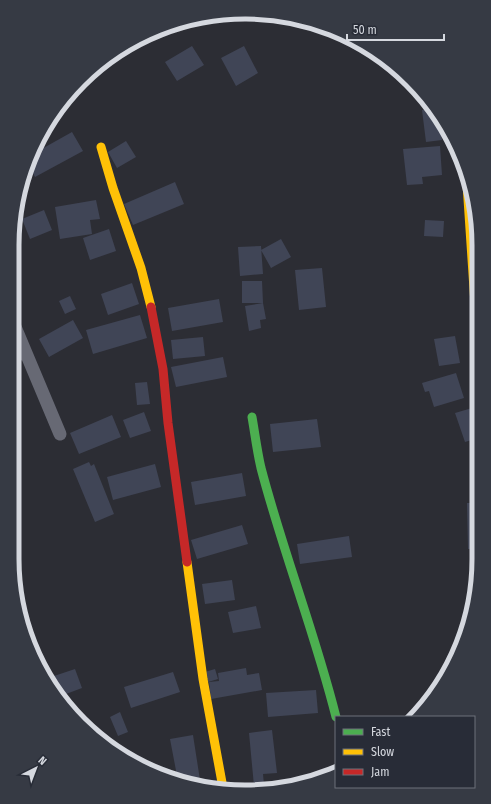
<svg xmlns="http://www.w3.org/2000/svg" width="491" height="804" viewBox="0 0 491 804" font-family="'Fira Sans Condensed',sans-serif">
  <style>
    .building { fill: #404556 }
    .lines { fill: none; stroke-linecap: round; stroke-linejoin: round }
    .street { stroke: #676974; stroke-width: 13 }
    .fast { stroke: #4caf50; stroke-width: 9 }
    .slow { stroke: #ffc107; stroke-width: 9 }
    .jam { stroke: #c62828; stroke-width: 9 }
    .rim { fill: none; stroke: #d5d8df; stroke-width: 5 }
  </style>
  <rect width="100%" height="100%" fill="#2c2d34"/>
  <!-- building -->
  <path class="building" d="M 192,46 L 204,65 L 177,81 L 165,62 Z
    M 244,46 L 258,73 L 236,86 L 221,58 Z
    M 431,109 L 440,120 L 442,140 L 426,142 L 422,110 Z
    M 72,132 L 83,151 L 35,177 L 28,164 L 31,155 Z
    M 126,141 L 136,157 L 117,168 L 108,152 Z
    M 440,146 L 442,175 L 422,177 L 423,184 L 407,185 L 403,149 Z
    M 175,182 L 184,204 L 133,225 L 124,204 Z
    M 96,200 L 100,219 L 90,220 L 92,234 L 60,239 L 55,207 Z
    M 44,210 L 52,230 L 30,239 L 22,219 Z
    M 425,220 L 444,221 L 443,237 L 424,236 Z
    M 109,229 L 116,251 L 90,260 L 83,238 Z
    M 281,239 L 291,257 L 271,268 L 261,250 Z
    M 261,246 L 263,274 L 240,276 L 238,247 Z
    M 322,268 L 326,307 L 299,310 L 295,270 Z
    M 242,281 L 262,281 L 263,303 L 242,303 Z
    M 132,283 L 139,304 L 108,315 L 101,294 Z
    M 70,296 L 76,309 L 65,314 L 59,301 Z
    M 219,299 L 223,322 L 172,331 L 168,308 Z
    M 263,303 L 266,319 L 260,320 L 261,328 L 249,331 L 245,306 Z
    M 140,315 L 147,338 L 93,354 L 86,330 Z
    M 73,320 L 83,338 L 49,357 L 39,339 Z
    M 455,336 L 460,363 L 439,366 L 434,339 Z
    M 203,337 L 205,356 L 173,359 L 171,340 Z
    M 223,357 L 227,377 L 176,387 L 171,367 Z
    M 456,373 L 464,398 L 434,407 L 429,391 L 425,392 L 422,383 Z
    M 147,382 L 150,404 L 137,405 L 135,383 Z
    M 472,408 L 478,426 L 478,438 L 465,442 L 455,413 Z
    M 144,412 L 151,431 L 130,438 L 123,420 Z
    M 112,415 L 121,437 L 79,454 L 70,433 Z
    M 317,419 L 321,447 L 273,452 L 270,424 Z
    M 89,462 L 91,466 L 94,464 L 114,514 L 95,522 L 73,469 Z
    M 155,464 L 161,487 L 113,500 L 107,477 Z
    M 242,473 L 246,496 L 195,505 L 191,482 Z
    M 467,503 L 477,503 L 477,549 L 468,549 Z
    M 242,525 L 248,544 L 197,559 L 191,540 Z
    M 349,536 L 352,557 L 300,564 L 297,544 Z
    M 477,574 L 477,589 L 472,607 L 469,575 Z
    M 232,580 L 235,600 L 205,604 L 202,584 Z
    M 256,606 L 261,628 L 233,633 L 228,612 Z
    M 246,668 L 247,675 L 259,673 L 262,690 L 211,699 L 209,682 L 219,681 L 218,673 Z
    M 75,669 L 82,688 L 58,697 L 48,678 Z
    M 215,669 L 218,679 L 208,682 L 205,672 Z
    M 173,672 L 180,692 L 131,708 L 124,687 Z
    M 316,690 L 318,713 L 268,717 L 266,693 Z
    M 120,712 L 128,732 L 118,736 L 110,717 Z
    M 272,730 L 277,773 L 263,774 L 264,785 L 254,786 L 249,733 Z
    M 193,735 L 200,780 L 193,782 L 193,783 L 178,781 L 170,739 Z"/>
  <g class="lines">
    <!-- street -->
    <path class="street" d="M 13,322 L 60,434
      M 13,358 L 25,351"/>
    <!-- fast -->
    <path class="fast" d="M 252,417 C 255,434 257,451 261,468 C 283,552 315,633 336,717"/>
    <!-- slow -->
    <path class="slow" d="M 101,147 L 113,188 L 141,268 L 151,307
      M 466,169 L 478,349
      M 187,562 L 203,679 L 223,788"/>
    <!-- jam -->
    <path class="jam" d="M 151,307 L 163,369 L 168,423 L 187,562"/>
  </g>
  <!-- crop -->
  <path d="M0 0H491V804H0ZM245 19H246A226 226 0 0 1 472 245V559A226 226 0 0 1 246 785H245A226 226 0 0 1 19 559V245A226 226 0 0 1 245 19Z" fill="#363a44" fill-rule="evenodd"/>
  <path class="rim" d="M245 19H246A226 226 0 0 1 472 245V559A226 226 0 0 1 246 785H245A226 226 0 0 1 19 559V245A226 226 0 0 1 245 19Z"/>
  <!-- legend -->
  <rect x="335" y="716" width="140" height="72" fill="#282c37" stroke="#6d717a"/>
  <rect x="343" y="729" width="20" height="6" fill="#4caf50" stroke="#6d717a"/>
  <text x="371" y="736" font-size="12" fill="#d5d8df">Fast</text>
  <rect x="343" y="749" width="20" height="6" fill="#ffc107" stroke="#6d717a"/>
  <text x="371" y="756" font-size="12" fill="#d5d8df">Slow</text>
  <rect x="343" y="769" width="20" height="6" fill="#c62828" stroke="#6d717a"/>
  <text x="371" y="776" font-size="12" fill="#d5d8df">Jam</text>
  <!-- north arrow -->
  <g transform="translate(36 768) rotate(42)" stroke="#282c37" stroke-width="3" paint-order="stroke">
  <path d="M0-3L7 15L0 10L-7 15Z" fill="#d5d8df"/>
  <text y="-6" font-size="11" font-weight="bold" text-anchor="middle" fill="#d5d8df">N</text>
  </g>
  <!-- scale -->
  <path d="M347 34v6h97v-6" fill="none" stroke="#d5d8df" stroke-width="2"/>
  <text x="353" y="34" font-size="12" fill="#d5d8df" stroke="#282c37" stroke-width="3" paint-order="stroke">50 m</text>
</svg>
